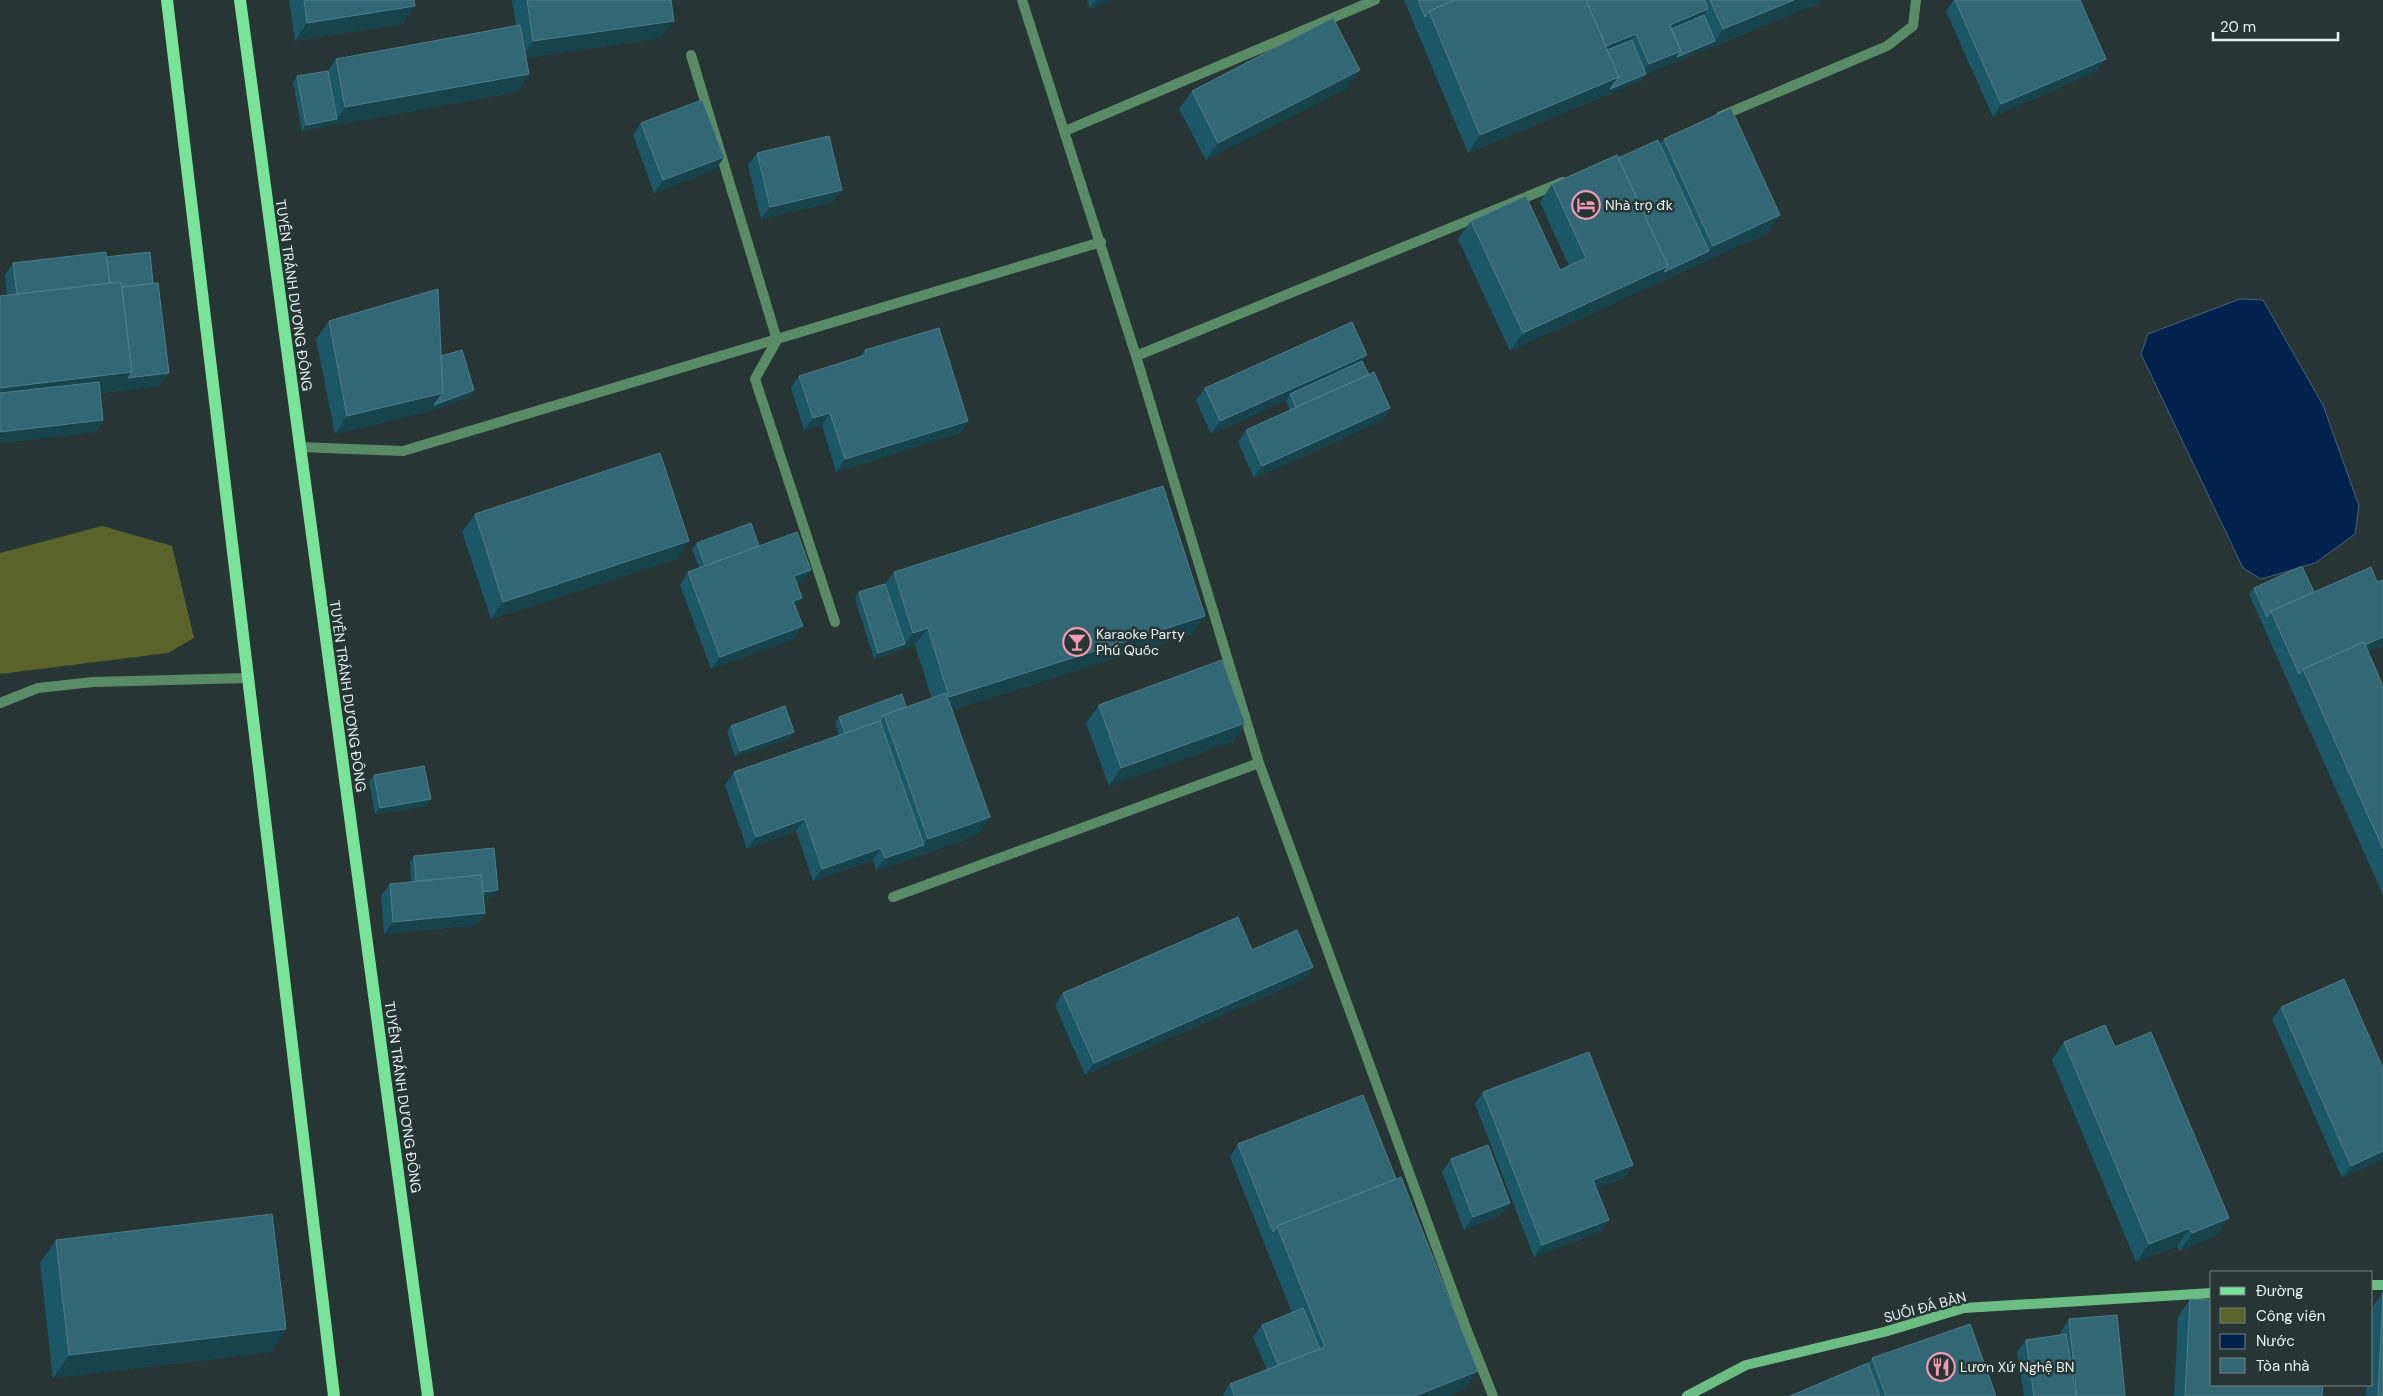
<svg xmlns="http://www.w3.org/2000/svg" width="2383" height="1396" viewBox="0 0 2383 1396" font-family="'DM Sans',sans-serif">
  <style>
    .green { fill: #5a632a }
    .water { fill: #01224c; stroke: #47617e }
    .lines { fill: none; stroke-linecap: round; stroke-linejoin: round }
    .lane { stroke: #5a8b67; stroke-width: 10 }
    .street { stroke: #5a8b67; stroke-width: 10 }
    .secondary { stroke: #6cbd84; stroke-width: 10 }
    .primary { stroke: #79e39a; stroke-width: 12 }
    .wall { fill: #1c5767 }
    .shaded-wall { fill: #17434d }
    .building { fill: #326876; stroke: #4f7d8a }
    .labels { text-anchor: middle; stroke-width: 5; stroke-linejoin: round; paint-order: stroke }
    .poi-label { font-size: 14px; fill: #e9f3f2; stroke: #273634; text-anchor: start }
    .street-label { font-size: 14px; fill: #e9f3f2; stroke: #273634 }
  </style>
  <rect width="100%" height="100%" fill="#273634"/>
  <!-- green -->
  <path class="green" d="M 102,526 L 172,546 L 194,638 L 168,653 L 0,674 L 0,553 Z"/>
  <!-- water -->
  <path class="water" d="M 2240,299 L 2263,300 L 2323,405 L 2359,506 L 2355,534 L 2315,563 L 2261,579 L 2243,568 L 2141,354 L 2148,334 Z"/>
  <g class="lines">
    <!-- lane -->
    <path class="lane" d="M 0,703 L 38,688 L 93,682 L 247,678"/>
    <!-- street -->
    <path class="street" d="M 1022,0 L 1136,356 L 1259,763 L 1466,1328 L 1493,1396
      M 691,55 L 777,340 L 755,379 L 835,622
      M 1721,116 L 1887,46 L 1913,26 L 1916,0
      M 1065,131 L 1375,0
      M 1136,356 L 1563,182
      M 299,447 L 403,451 L 1101,242
      M 893,897 L 1259,763"/>
    <!-- secondary -->
    <path class="secondary" d="M 2372,1285 L 2383,1285
      M 1687,1396 L 1746,1365 L 1884,1332 L 1964,1308 L 2212,1293"/>
    <!-- primary -->
    <path class="primary" d="M 167,0 L 334,1396
      M 240,0 L 428,1396"/>
  </g>
  <!-- wall -->
  <path class="wall" d="M 289,0 L 414,0 L 415,6 L 402,24 L 295,41 Z
    M 512,0 L 671,0 L 661,38 L 526,58 L 517,92 L 302,131 L 293,82 L 297,76 L 328,71 L 336,59 L 516,26 Z
    M 1087,0 L 1113,0 L 1090,8 Z
    M 1404,0 L 1821,0 L 1819,3 L 1646,74 L 1642,80 L 1468,153 Z
    M 1954,0 L 2080,0 L 2097,71 L 1993,117 L 1946,11 Z
    M 1347,88 L 1206,160 L 1179,109 L 1192,91 Z
    M 641,123 L 724,157 L 716,169 L 654,193 L 633,135 Z
    M 1664,139 L 1780,215 L 1767,233 L 1510,351 L 1458,239 L 1471,221 L 1560,270 L 1569,266 L 1540,202 L 1552,184 L 1618,158 L 1660,144 Z
    M 757,153 L 833,202 L 761,219 L 748,165 Z
    M 106,257 L 160,386 L 100,393 L 103,420 L 95,432 L 0,443 L 0,296 L 7,295 L 5,275 L 13,263 Z
    M 329,321 L 441,356 L 474,390 L 469,397 L 430,411 L 335,434 L 316,339 Z
    M 865,350 L 968,421 L 960,433 L 836,472 L 822,425 L 804,430 L 791,388 L 799,376 L 860,357 Z
    M 1362,361 L 1382,421 L 1254,478 L 1238,442 L 1246,430 L 1290,410 L 1286,401 L 1287,400 L 1211,434 L 1196,400 L 1205,388 Z
    M 475,514 L 677,559 L 491,619 L 462,532 Z
    M 697,543 L 759,546 L 802,582 L 797,584 L 802,598 L 795,607 L 794,639 L 711,669 L 680,585 L 688,572 L 699,568 L 692,549 Z
    M 894,572 L 1205,616 L 1192,634 L 952,710 L 990,817 L 977,835 L 876,871 L 873,860 L 813,881 L 796,831 L 747,849 L 725,785 L 734,772 L 839,735 L 835,723 L 839,717 L 906,707 L 932,699 L 915,645 L 874,659 L 855,598 L 859,592 L 885,584 Z
    M 2383,580 L 2383,646 L 2368,652 L 2383,686 L 2383,895 L 2249,594 L 2254,588 L 2314,592 L 2377,582 Z
    M 1099,705 L 1245,723 L 1233,741 L 1109,786 L 1086,723 Z
    M 731,726 L 794,732 L 790,738 L 735,757 L 727,732 Z
    M 374,775 L 431,799 L 426,806 L 375,814 L 369,781 Z
    M 414,856 L 493,897 L 483,898 L 485,913 L 476,925 L 384,934 L 381,896 L 390,884 L 411,882 L 410,862 Z
    M 1252,950 L 1305,979 L 1085,1075 L 1055,1005 L 1063,993 Z
    M 2281,1007 L 2383,1160 L 2342,1178 L 2272,1019 Z
    M 2064,1042 L 2115,1047 L 2229,1218 L 2216,1236 L 2180,1251 L 2177,1246 L 2136,1262 L 2052,1060 Z
    M 1483,1092 L 1624,1178 L 1596,1188 L 1609,1220 L 1600,1232 L 1534,1257 L 1475,1104 Z
    M 1238,1144 L 1396,1179 L 1478,1371 L 1465,1389 L 1447,1396 L 1222,1396 L 1230,1384 L 1267,1370 L 1253,1337 L 1262,1325 L 1292,1313 L 1230,1157 Z
    M 1451,1159 L 1510,1203 L 1501,1215 L 1464,1230 L 1442,1172 Z
    M 56,1240 L 286,1329 L 270,1352 L 53,1378 L 40,1263 Z
    M 2383,1292 L 2383,1396 L 2366,1396 L 2367,1385 L 2372,1385 L 2372,1308 Z
    M 2190,1299 L 2322,1396 L 2174,1396 L 2178,1317 Z
    M 2069,1319 L 2125,1396 L 2024,1396 L 2017,1352 L 2026,1340 L 2061,1335 L 2061,1332 Z
    M 1872,1358 L 1996,1396 L 1790,1396 L 1868,1363 Z"/>
  <!-- shaded-wall -->
  <path class="shaded-wall" d="M 1096,0 L 1113,0 L 1090,8 Z
    M 1794,0 L 1821,0 L 1819,3 L 1646,74 L 1642,80 L 1468,153 L 1480,135 L 1619,77 L 1640,76 L 1649,64 L 1681,51 L 1715,41 L 1723,29 Z
    M 415,6 L 402,24 L 295,41 L 307,23 Z
    M 1708,9 L 1700,21 L 1667,35 L 1670,25 Z
    M 674,21 L 661,38 L 520,59 L 533,41 Z
    M 1636,34 L 1627,46 L 1598,58 L 1601,49 Z
    M 2106,59 L 2097,71 L 1993,117 L 2001,104 Z
    M 1360,70 L 1347,88 L 1206,160 L 1218,143 Z
    M 529,74 L 517,92 L 302,131 L 306,125 L 337,119 L 345,107 Z
    M 724,157 L 716,169 L 654,193 L 663,180 Z
    M 842,190 L 833,202 L 761,219 L 770,207 Z
    M 1780,215 L 1767,233 L 1656,284 L 1664,272 L 1709,251 L 1713,246 Z
    M 1668,266 L 1656,284 L 1510,351 L 1523,333 Z
    M 1367,355 L 1358,368 L 1290,394 L 1287,400 L 1211,434 L 1220,421 Z
    M 132,372 L 169,373 L 160,386 L 0,405 L 0,388 Z
    M 474,390 L 469,397 L 430,411 L 335,434 L 347,416 L 443,393 Z
    M 1390,408 L 1382,421 L 1254,478 L 1262,466 Z
    M 830,413 L 822,425 L 804,430 L 813,418 Z
    M 103,420 L 95,432 L 0,443 L 0,432 Z
    M 968,421 L 960,433 L 836,472 L 845,459 Z
    M 689,541 L 677,559 L 491,619 L 503,602 Z
    M 811,570 L 802,582 L 785,588 L 794,576 Z
    M 802,598 L 794,610 L 793,601 Z
    M 1205,616 L 1192,634 L 937,715 L 949,697 Z
    M 803,626 L 794,639 L 711,669 L 720,657 Z
    M 928,628 L 915,645 L 874,659 L 878,653 L 905,644 L 913,633 Z
    M 2383,637 L 2383,646 L 2308,679 L 2304,672 Z
    M 1245,723 L 1233,741 L 1109,786 L 1121,768 Z
    M 794,732 L 790,738 L 735,757 L 740,751 Z
    M 431,799 L 426,806 L 375,814 L 380,808 Z
    M 990,817 L 977,835 L 876,871 L 885,858 L 924,845 L 928,839 Z
    M 805,819 L 796,831 L 747,849 L 756,837 Z
    M 881,848 L 873,860 L 813,881 L 822,869 Z
    M 498,890 L 493,897 L 474,899 L 478,893 Z
    M 485,913 L 476,925 L 384,934 L 393,922 Z
    M 1313,967 L 1305,979 L 1085,1075 L 1094,1063 Z
    M 2383,1151 L 2383,1160 L 2342,1178 L 2351,1166 Z
    M 1633,1165 L 1624,1178 L 1585,1193 L 1593,1180 Z
    M 1510,1203 L 1501,1215 L 1464,1230 L 1473,1217 Z
    M 2229,1218 L 2216,1236 L 2180,1251 L 2192,1233 Z
    M 1609,1220 L 1600,1232 L 1534,1257 L 1542,1245 Z
    M 2190,1228 L 2177,1246 L 2136,1262 L 2149,1244 Z
    M 286,1329 L 270,1352 L 53,1378 L 69,1355 Z
    M 1478,1371 L 1465,1389 L 1447,1396 L 1415,1396 Z"/>
  <!-- building -->
  <path class="building" d="M 304,0 L 414,0 L 415,6 L 307,23 Z
    M 527,0 L 671,0 L 674,21 L 533,41 Z
    M 1418,0 L 1455,0 L 1429,11 L 1425,17 Z
    M 1455,0 L 1586,0 L 1619,77 L 1480,135 L 1429,11 Z
    M 1586,0 L 1705,0 L 1708,9 L 1670,25 L 1681,51 L 1649,64 L 1636,34 L 1606,46 Z
    M 1710,0 L 1794,0 L 1723,29 Z
    M 1955,0 L 2080,0 L 2106,59 L 2001,104 Z
    M 1704,15 L 1715,41 L 1677,57 L 1681,51 L 1671,29 Z
    M 1333,18 L 1360,70 L 1218,143 L 1192,91 Z
    M 520,25 L 529,74 L 345,107 L 336,59 Z
    M 1632,40 L 1646,74 L 1610,89 L 1619,77 L 1607,50 Z
    M 328,71 L 337,119 L 306,125 L 297,76 Z
    M 702,100 L 724,157 L 663,180 L 641,123 Z
    M 1731,108 L 1780,215 L 1713,246 L 1664,139 Z
    M 829,136 L 842,190 L 770,207 L 757,153 Z
    M 1658,140 L 1709,251 L 1664,272 L 1668,266 L 1618,158 Z
    M 1617,155 L 1668,266 L 1523,333 L 1471,221 L 1526,196 L 1560,270 L 1586,258 L 1552,184 Z
    M 106,252 L 110,283 L 17,294 L 13,263 Z
    M 150,252 L 153,283 L 122,287 L 121,282 L 110,283 L 106,257 Z
    M 121,282 L 132,372 L 0,388 L 0,296 Z
    M 158,283 L 169,373 L 128,378 L 132,372 L 122,287 Z
    M 438,289 L 443,393 L 347,416 L 329,321 Z
    M 1352,322 L 1367,355 L 1220,421 L 1205,388 Z
    M 939,328 L 968,421 L 845,459 L 830,413 L 813,418 L 799,376 L 866,355 L 865,350 Z
    M 462,350 L 474,390 L 434,405 L 443,393 L 441,356 Z
    M 1362,361 L 1369,375 L 1296,407 L 1290,394 Z
    M 1374,372 L 1390,408 L 1262,466 L 1246,430 Z
    M 99,382 L 103,420 L 0,432 L 0,393 Z
    M 660,453 L 689,541 L 503,602 L 475,514 Z
    M 1163,486 L 1205,616 L 949,697 L 928,628 L 913,633 L 894,572 Z
    M 751,523 L 759,546 L 705,566 L 697,543 Z
    M 797,532 L 811,570 L 794,576 L 802,598 L 793,601 L 803,626 L 720,657 L 688,572 Z
    M 2302,566 L 2314,592 L 2271,611 L 2267,617 L 2254,588 Z
    M 2371,567 L 2377,582 L 2383,580 L 2383,637 L 2365,645 L 2364,642 L 2303,669 L 2299,674 L 2271,611 Z
    M 885,584 L 905,644 L 878,653 L 859,592 Z
    M 2364,642 L 2383,686 L 2383,849 L 2303,669 Z
    M 1222,660 L 1245,723 L 1121,768 L 1099,705 Z
    M 946,693 L 990,817 L 928,839 L 884,715 Z
    M 902,694 L 906,707 L 884,715 L 880,721 L 845,733 L 839,717 Z
    M 785,706 L 794,732 L 740,751 L 731,726 Z
    M 880,721 L 924,845 L 885,858 L 881,848 L 822,869 L 805,819 L 756,837 L 734,772 Z
    M 424,766 L 431,799 L 380,808 L 374,775 Z
    M 494,848 L 498,890 L 483,892 L 481,875 L 416,881 L 414,856 Z
    M 481,875 L 485,913 L 393,922 L 390,884 Z
    M 1238,917 L 1252,950 L 1297,930 L 1313,967 L 1094,1063 L 1063,993 Z
    M 2344,979 L 2383,1068 L 2383,1151 L 2351,1166 L 2281,1007 Z
    M 2105,1025 L 2115,1047 L 2151,1032 L 2229,1218 L 2192,1233 L 2190,1228 L 2149,1244 L 2064,1042 Z
    M 1589,1052 L 1633,1165 L 1593,1180 L 1609,1220 L 1542,1245 L 1483,1092 Z
    M 1363,1095 L 1396,1179 L 1277,1226 L 1273,1232 L 1238,1144 Z
    M 1488,1145 L 1510,1203 L 1473,1217 L 1451,1159 Z
    M 1401,1177 L 1478,1371 L 1415,1396 L 1235,1396 L 1230,1384 L 1325,1347 L 1277,1226 Z
    M 272,1214 L 286,1329 L 69,1355 L 56,1240 Z
    M 2383,1292 L 2383,1396 L 2378,1396 Z
    M 2190,1299 L 2212,1300 L 2212,1385 L 2323,1385 L 2322,1396 L 2185,1396 Z
    M 1303,1308 L 1320,1349 L 1278,1365 L 1262,1325 Z
    M 2117,1315 L 2125,1396 L 2077,1396 L 2069,1319 Z
    M 1970,1324 L 1996,1396 L 1886,1396 L 1872,1358 Z
    M 2066,1334 L 2076,1396 L 2034,1396 L 2026,1340 Z
    M 1868,1363 L 1880,1396 L 1790,1396 Z"/>
  <!-- icons -->
  <defs>
    <symbol id="hotel-ring" viewBox="-11 -11 22 22"><circle r="9.5" fill="#273634" stroke="#f19ab3" stroke-width="1.5"/><path d="M-6-4.5h1.5V1H6V5H4.5V3h-9V5H-6ZM-4 0a1.8 1.8 0 1 1 3.6 0ZM.5 0V-2.5h3Q6-2.5 6 0Z" fill="#f19ab3"/></symbol>
    <symbol id="bar-ring" viewBox="-11 -11 22 22"><circle r="9.5" fill="#273634" stroke="#f19ab3" stroke-width="1.5"/><path d="M-6-5H6L.8 .8V4.5H3.5V6h-7V4.5H-.8V.8Z" fill="#f19ab3"/></symbol>
    <symbol id="restaurant-ring" viewBox="-11 -11 22 22"><circle r="9.5" fill="#273634" stroke="#f19ab3" stroke-width="1.5"/><path d="M-5-6h1v4h1v-4h1v4h1v-4h1v5L-1.5 .5V6h-2V.5L-5-1ZM5-6V6H3V1.5H1.5Q1.5-4 5-6Z" fill="#f19ab3"/></symbol>
  </defs>
  <g fill-rule="evenodd">
    <use href="#hotel-ring" x="1570" y="189" width="32" height="32"/>
    <use href="#bar-ring" x="1061" y="626" width="32" height="32"/>
    <use href="#restaurant-ring" x="1925" y="1351" width="32" height="32"/>
  </g>
  <g class="labels">
    <!-- poi labels -->
    <g class="poi-label">
      <text x="1605" y="210">Nhà trọ đk</text>
      <text x="1096" y="639">Karaoke Party<tspan x="1096" dy="16">Phú Quốc</tspan></text>
      <text x="1960" y="1372">Lươn Xứ Nghệ BN</text>
    </g>
    <!-- street labels -->
    <g class="street-label">
      <text transform="translate(294 295) rotate(82)" y="5">TUYẾN TRÁNH DƯƠNG ĐÔNG</text>
      <text transform="translate(348 696) rotate(82)" y="5">TUYẾN TRÁNH DƯƠNG ĐÔNG</text>
      <text transform="translate(403 1097) rotate(82)" y="5">TUYẾN TRÁNH DƯƠNG ĐÔNG</text>
      <text transform="translate(1925 1307) rotate(-15)" y="5">SUỐI ĐÁ BÀN</text>
    </g>
  </g>
  <!-- legend -->
  <rect x="2210" y="1271" width="162" height="115" fill="#273634" stroke="#758280"/>
  <rect x="2220" y="1287" width="25" height="8" fill="#79e39a" stroke="#758280"/>
  <text x="2256" y="1296" font-size="15" fill="#e9f3f2">Đường</text>
  <rect x="2220" y="1308" width="25" height="15" fill="#5a632a" stroke="#758280"/>
  <text x="2256" y="1321" font-size="15" fill="#e9f3f2">Công viên</text>
  <rect x="2220" y="1334" width="25" height="15" fill="#01224c" stroke="#758280"/>
  <text x="2256" y="1346" font-size="15" fill="#e9f3f2">Nước</text>
  <rect x="2220" y="1358" width="25" height="15" fill="#326876" stroke="#758280"/>
  <text x="2256" y="1371" font-size="15" fill="#e9f3f2">Tòa nhà</text>
  <!-- scale -->
  <path d="M2213 32v8h125v-8" fill="none" stroke="#e9f3f2" stroke-width="2.5"/>
  <text x="2220" y="32" font-size="15" fill="#e9f3f2" stroke="#273634" stroke-width="4" paint-order="stroke">20 m</text>
</svg>
